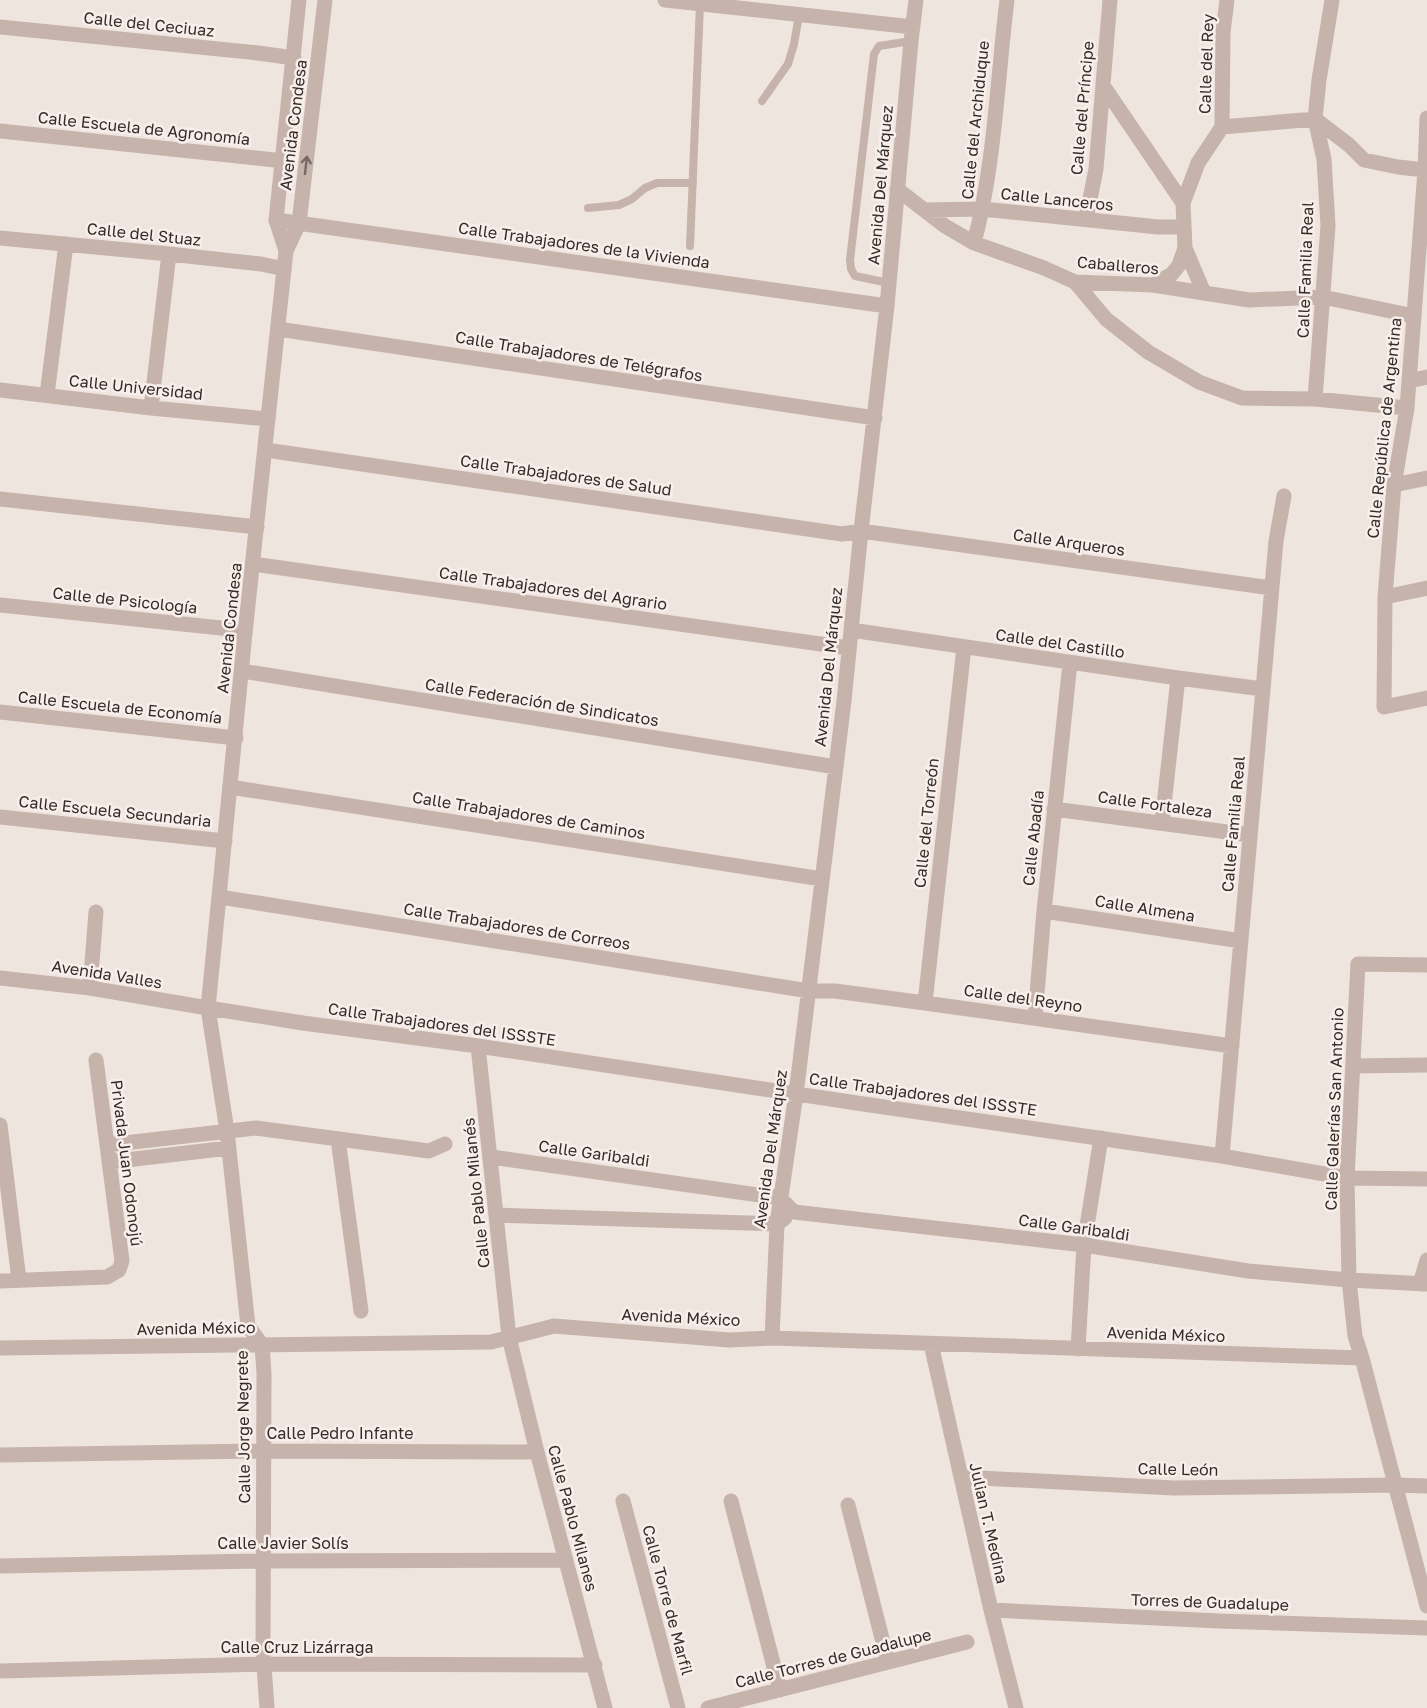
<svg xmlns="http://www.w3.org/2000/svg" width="1427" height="1708" viewBox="0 0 1427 1708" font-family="'Golos Text',sans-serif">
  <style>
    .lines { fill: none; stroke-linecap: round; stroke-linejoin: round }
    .service { stroke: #c6b3ac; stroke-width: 8 }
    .minor { stroke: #c6b3ac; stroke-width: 15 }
    .tertiary { stroke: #c6b3ac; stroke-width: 15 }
    .oneway { stroke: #766964 }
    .labels { text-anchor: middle; stroke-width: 5; stroke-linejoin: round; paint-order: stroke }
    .street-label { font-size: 16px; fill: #352c2a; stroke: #f8efeb }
  </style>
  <rect width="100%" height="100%" fill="#efe5df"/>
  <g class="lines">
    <!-- service -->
    <path class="service" d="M 762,101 L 788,64 L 794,44 L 799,15
      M 588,208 L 619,205 L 632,199 L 645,188 L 657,183 L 693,183
      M 690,246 L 700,4
      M 889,283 L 855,276 L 851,269 L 850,260 L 874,54 L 879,46 L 911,41"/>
    <!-- minor -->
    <path class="minor" d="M 665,0 L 913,27
      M 0,27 L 258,53 L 294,58
      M 1104,87 L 1183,203
      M 1427,118 L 1425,170 L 1407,408 L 1394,485 L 1385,597 L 1384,707 L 1427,698
      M 1222,127 L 1315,119 L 1349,145 L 1364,160 L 1398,167 L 1425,170
      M 0,131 L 284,161
      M 897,189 L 945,226 L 974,243 L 1044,268 L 1075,282 L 1153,285 L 1249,300 L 1323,297 L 1414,316
      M 925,210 L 983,209 L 1158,227 L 1184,227
      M 1086,219 L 1096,169 L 1110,0
      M 276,220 L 887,306
      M 0,238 L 169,254 L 261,264 L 284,269
      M 974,243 C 995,164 997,81 1007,0
      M 1185,248 L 1204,293
      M 1075,282 L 1106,319 L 1148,352 L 1199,382 L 1242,398 L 1315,399 L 1407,408
      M 1153,285 L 1172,274 L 1179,265 L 1185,248 L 1183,203 L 1198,163 L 1222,127 L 1223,32 L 1227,0
      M 278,329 L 875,418
      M 1409,381 L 1427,377
      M 0,390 L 151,408 L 268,419
      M 47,395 L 66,244
      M 1315,399 L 1328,226 L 1324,159 L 1315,119 L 1319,80 L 1332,0
      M 151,408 L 169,254
      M 266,450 L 842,534 L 861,531 L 1272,588
      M 1394,485 L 1427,478
      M 0,499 L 257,527
      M 253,564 L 849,648
      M 1385,597 L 1427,588
      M 0,605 L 221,628 L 245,633
      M 851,630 L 1178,678 L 1263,689
      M 242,671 L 836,767
      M 0,712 L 236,738
      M 230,787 L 822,879
      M 1054,809 L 1250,835
      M 0,817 L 225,841
      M 1162,823 L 1178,678
      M 220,897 L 809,991 L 835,991 L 925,1003 L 1232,1046
      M 1044,911 L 1241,941
      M 1427,965 L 1358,964 L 1347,1178 L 1349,1280 L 1355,1336 L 1362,1358 L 1427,1606
      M 90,988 L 96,912
      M 925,1003 L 964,647
      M 1035,1017 L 1044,911 L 1070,663
      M 478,1046 L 509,1337 L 537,1452 L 605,1708
      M 1353,1066 L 1427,1065
      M 0,1125 L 19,1280
      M 338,1139 L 361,1311
      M 107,1145 L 256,1128 L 429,1151 L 445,1144
      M 1222,1156 L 1276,541 L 1284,496
      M 491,1157 L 780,1198 L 794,1212 L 1084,1245 L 1248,1271 L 1349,1280 L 1427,1284
      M 109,1162 L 229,1148
      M 496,1215 L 777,1224 L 785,1218
      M 0,1281 L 107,1277 L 119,1270 L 122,1261 L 96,1060
      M 1420,1284 L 1427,1260
      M 772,1338 L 777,1224 L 796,1094 L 844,701 L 861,531 L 887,306 L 911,41 L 916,0
      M 931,1344 L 991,1610 L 1016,1708
      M 0,1348 L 491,1342 L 554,1326 L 729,1340 L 772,1338 L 1362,1358
      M 1078,1349 L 1084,1245 L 1101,1138
      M 0,1455 L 263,1451 L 537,1452
      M 961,1477 L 1174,1488 L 1395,1485 L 1427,1486
      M 623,1501 L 678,1708
      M 731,1501 L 780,1690
      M 848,1505 L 888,1662
      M 0,1566 L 262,1561 L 566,1560
      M 991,1610 L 1219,1621 L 1427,1628
      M 0,1671 L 264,1664 L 595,1665
      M 267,1708 L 263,1651 L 264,1373 L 262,1345 L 248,1326 L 227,1131 L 208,1008 L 303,1023 L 478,1046 L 870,1105 L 1222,1156 L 1347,1178 L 1427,1179
      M 708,1708 L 967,1642"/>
    <!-- tertiary -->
    <path class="tertiary" d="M 286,251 L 276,220 L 299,0
      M 0,978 L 90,988 L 208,1008 L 245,633 L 284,269 L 286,251 L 299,223 L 325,0"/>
  </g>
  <!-- one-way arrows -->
  <defs><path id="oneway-shaft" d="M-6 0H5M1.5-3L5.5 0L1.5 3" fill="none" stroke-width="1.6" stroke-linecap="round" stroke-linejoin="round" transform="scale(1.5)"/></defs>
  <use class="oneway" href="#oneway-shaft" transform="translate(306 165) rotate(-83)"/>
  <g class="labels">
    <!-- street labels -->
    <g class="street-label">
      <text transform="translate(149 24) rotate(6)" y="6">Calle del Ceciuaz</text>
      <text transform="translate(1206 64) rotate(-88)" y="6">Calle del Rey</text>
      <text transform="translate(1082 108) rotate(-85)" y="6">Calle del Príncipe</text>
      <text transform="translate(975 120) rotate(-84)" y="6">Calle del Archiduque</text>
      <text transform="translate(293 125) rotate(-83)" y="6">Avenida Condesa</text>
      <text transform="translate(144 128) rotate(6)" y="6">Calle Escuela de Agronomía</text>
      <text transform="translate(880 185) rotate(-85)" y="6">Avenida Del Márquez</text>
      <text transform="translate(1057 199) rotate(6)" y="6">Calle Lanceros</text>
      <text transform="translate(144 234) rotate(6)" y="6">Calle del Stuaz</text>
      <text transform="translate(584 245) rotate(8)" y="6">Calle Trabajadores de la Vivienda</text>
      <text transform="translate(1118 265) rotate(5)" y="6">Caballeros</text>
      <text transform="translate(1305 270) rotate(-88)" y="6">Calle Familia Real</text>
      <text transform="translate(579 356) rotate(9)" y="6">Calle Trabajadores de Telégrafos</text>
      <text transform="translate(136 387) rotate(6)" y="6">Calle Universidad</text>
      <text transform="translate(1384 428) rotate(-84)" y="6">Calle República de Argentina</text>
      <text transform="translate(566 475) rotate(8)" y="6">Calle Trabajadores de Salud</text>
      <text transform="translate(1069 542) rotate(8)" y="6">Calle Arqueros</text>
      <text transform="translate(553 588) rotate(8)" y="6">Calle Trabajadores del Agrario</text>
      <text transform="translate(125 600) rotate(6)" y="6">Calle de Psicología</text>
      <text transform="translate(229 628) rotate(-84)" y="6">Avenida Condesa</text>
      <text transform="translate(1060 643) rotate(8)" y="6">Calle del Castillo</text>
      <text transform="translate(828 667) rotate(-84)" y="6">Avenida Del Márquez</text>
      <text transform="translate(542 702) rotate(9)" y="6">Calle Federación de Sindicatos</text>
      <text transform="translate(120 707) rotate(6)" y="6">Calle Escuela de Economía</text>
      <text transform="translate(1155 804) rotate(8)" y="6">Calle Fortaleza</text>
      <text transform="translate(115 811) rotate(6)" y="6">Calle Escuela Secundaria</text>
      <text transform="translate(529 815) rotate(9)" y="6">Calle Trabajadores de Caminos</text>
      <text transform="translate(926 823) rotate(-84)" y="6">Calle del Torreón</text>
      <text transform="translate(1233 824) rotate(-85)" y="6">Calle Familia Real</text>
      <text transform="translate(1033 838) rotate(-84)" y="6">Calle Abadía</text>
      <text transform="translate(1145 908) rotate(9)" y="6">Calle Almena</text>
      <text transform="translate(517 926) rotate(9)" y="6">Calle Trabajadores de Correos</text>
      <text transform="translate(107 974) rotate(9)" y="6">Avenida Valles</text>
      <text transform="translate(1023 998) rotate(8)" y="6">Calle del Reyno</text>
      <text transform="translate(442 1024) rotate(8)" y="6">Calle Trabajadores del ISSSTE</text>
      <text transform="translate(923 1094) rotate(8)" y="6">Calle Trabajadores del ISSSTE</text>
      <text transform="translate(1334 1109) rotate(-88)" y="6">Calle Galerías San Antonio</text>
      <text transform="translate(770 1149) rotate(-82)" y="6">Avenida Del Márquez</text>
      <text transform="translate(594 1153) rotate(8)" y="6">Calle Garibaldi</text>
      <text transform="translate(127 1163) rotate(83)" y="6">Privada Juan Odonojú</text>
      <text transform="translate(476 1193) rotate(-96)" y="6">Calle Pablo Milanés</text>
      <text transform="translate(1074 1227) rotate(8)" y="6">Calle Garibaldi</text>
      <text transform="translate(681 1317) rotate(3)" y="6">Avenida México</text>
      <text transform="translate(196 1328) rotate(-1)" y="6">Avenida México</text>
      <text transform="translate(1166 1334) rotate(2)" y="6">Avenida México</text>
      <text transform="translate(243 1427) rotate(-91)" y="6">Calle Jorge Negrete</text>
      <text x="340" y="1439">Calle Pedro Infante</text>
      <text transform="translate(1178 1469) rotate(1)" y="6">Calle León</text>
      <text transform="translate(573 1518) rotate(75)" y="6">Calle Pablo Milanes</text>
      <text transform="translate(989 1523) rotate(77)" y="6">Julian T. Medina</text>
      <text x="283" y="1549">Calle Javier Solís</text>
      <text transform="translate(668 1600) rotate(75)" y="6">Calle Torre de Marfil</text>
      <text transform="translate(1210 1602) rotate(2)" y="6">Torres de Guadalupe</text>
      <text x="297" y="1653">Calle Cruz Lizárraga</text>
      <text transform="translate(833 1658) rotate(-14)" y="6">Calle Torres de Guadalupe</text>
    </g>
  </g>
</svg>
